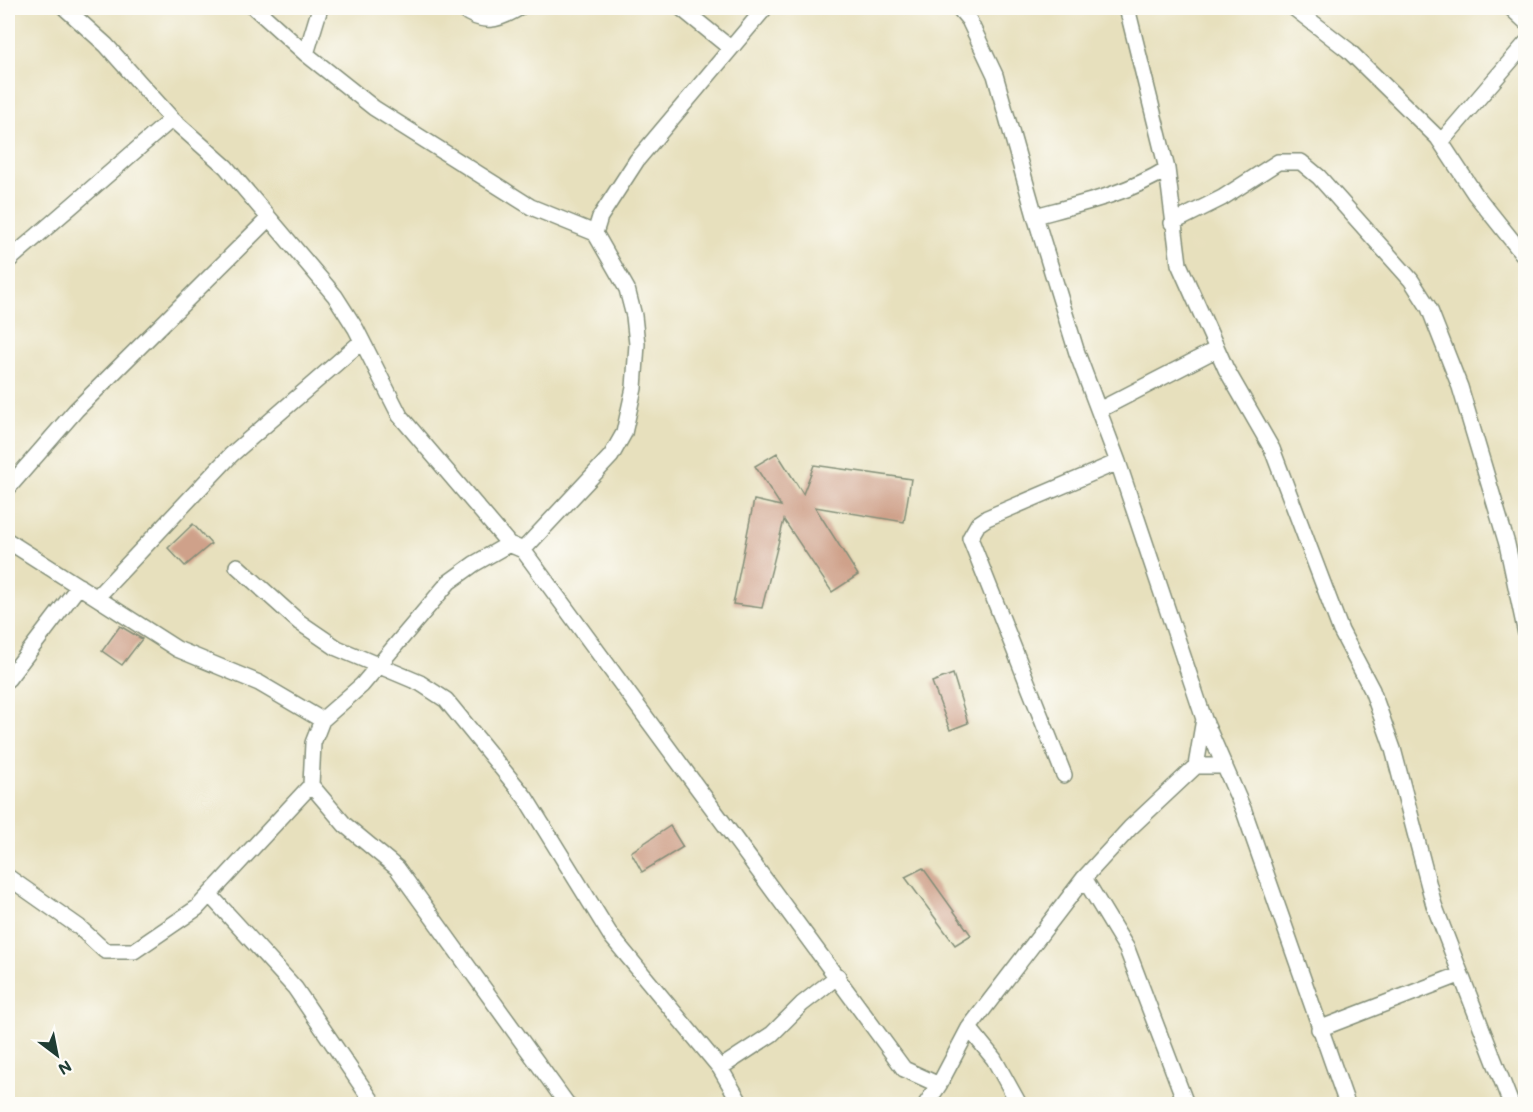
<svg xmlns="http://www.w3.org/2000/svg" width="1533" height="1112" viewBox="0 0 1533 1112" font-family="Mali,sans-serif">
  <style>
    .building { fill: #cfa18a }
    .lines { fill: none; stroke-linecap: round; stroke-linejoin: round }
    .minor-casing { stroke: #838e78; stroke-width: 18 }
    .minor { stroke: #fff; stroke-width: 15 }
  </style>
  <rect width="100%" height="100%" fill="#fdfcf7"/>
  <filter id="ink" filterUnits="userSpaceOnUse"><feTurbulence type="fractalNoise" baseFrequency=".0167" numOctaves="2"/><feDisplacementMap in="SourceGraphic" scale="12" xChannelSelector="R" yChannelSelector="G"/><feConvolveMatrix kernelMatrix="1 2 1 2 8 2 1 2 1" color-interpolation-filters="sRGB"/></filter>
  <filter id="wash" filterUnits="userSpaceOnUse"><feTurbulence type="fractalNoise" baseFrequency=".008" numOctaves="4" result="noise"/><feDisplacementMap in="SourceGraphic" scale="24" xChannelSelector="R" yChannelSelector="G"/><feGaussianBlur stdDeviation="1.35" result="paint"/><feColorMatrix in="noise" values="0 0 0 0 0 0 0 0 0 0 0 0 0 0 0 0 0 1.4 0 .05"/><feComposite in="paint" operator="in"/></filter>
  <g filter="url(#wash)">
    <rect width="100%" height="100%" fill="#e7e0bd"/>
    <g id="blocks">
      <!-- building -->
      <path class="building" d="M 777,453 L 803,494 L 814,465 L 911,479 L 904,522 L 815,507 L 858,575 L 832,592 L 784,520 L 762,608 L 733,604 L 754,500 L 781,506 L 755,466 Z
        M 193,524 L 211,544 L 185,566 L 168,548 Z
        M 120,626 L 142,639 L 122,665 L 102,651 Z
        M 953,674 L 968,723 L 950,730 L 932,682 Z
        M 670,826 L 683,847 L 642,872 L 631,852 Z
        M 923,868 L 971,935 L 955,945 L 905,877 Z"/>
    </g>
  </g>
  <g filter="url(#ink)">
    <use href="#blocks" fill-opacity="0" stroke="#838e78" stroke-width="1.5"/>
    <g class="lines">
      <defs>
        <path id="minor" d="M 65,8 L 106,45 L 172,119 L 226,167 L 335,296 L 356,329 L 400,416 L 509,544
          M 255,8 L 306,54 L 374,108 L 531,207 L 595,233 L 627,289 L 634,316 L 637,344 L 634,388 L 624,433 L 611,456 L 523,550
          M 461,8 C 483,25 497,21 519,8
          M 681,8 L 729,47
          M 959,8 L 969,20 L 995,75 L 1035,216 L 1077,353 L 1118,462 L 1204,719 L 1244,811 L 1347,1104
          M 1127,8 L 1167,169 L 1179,264 L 1226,369 L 1272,449 L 1341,631 L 1372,690 L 1393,749 L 1434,905 L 1511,1104
          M 1294,8 L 1348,50 L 1438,138 L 1475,194 L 1526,258
          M 1511,8 L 1526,22
          M 306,54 L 320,8
          M 1441,142 L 1526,43
          M 1035,216 C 1080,204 1127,194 1167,169
          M 1172,223 L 1222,198 L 1278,162 L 1301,162 L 1319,177 L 1411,280 L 1429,308 L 1460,387 L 1507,544 L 1526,634
          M 595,233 L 600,217 L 637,160 L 765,8
          M 8,261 L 172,119
          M 1099,410 L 1217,349
          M 8,488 L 76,410 L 268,219
          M 8,541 L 177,649 L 259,683 L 322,720
          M 237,566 L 299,622 L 337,648 L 420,683 L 446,700 L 525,797 L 611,936 L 720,1068
          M 97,597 L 231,455 L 361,342
          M 8,679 L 79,586
          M 1196,766 L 1225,766
          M 1064,775 L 970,538 L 978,524 L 987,518 L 1118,462
          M 311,785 L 345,825 L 397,868 L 567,1104
          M 8,877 L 79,927 L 105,951 L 134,951 L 197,908 L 311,785 L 313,743 L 322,720 L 362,685 L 449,582 L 474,564 L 509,544 L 523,550 L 904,1069 L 939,1085 L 969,1028 L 1084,878 L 1130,828 L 1196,766 L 1204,719
          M 1084,878 L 1127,949 L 1186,1104
          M 210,895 L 295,988 L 374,1104
          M 969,1028 L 994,1059 L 1019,1104
          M 1319,1029 L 1459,975
          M 741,1104 L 720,1068 L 772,1034 L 802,1004 L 838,976
          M 926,1104 L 939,1085"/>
      </defs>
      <!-- minor casing -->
      <use href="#minor" class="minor-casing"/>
      <!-- minor -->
      <use href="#minor" class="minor"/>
    </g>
  </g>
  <!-- margin -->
  <rect width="1533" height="1112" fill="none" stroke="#fdfcf7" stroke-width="30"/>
  <!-- north arrow -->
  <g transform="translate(57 1055) rotate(148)" stroke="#fdfcf7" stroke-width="4.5" paint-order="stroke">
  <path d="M0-4.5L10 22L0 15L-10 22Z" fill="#1f3d34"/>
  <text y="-9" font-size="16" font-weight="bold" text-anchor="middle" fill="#1f3d34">N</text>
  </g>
</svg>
